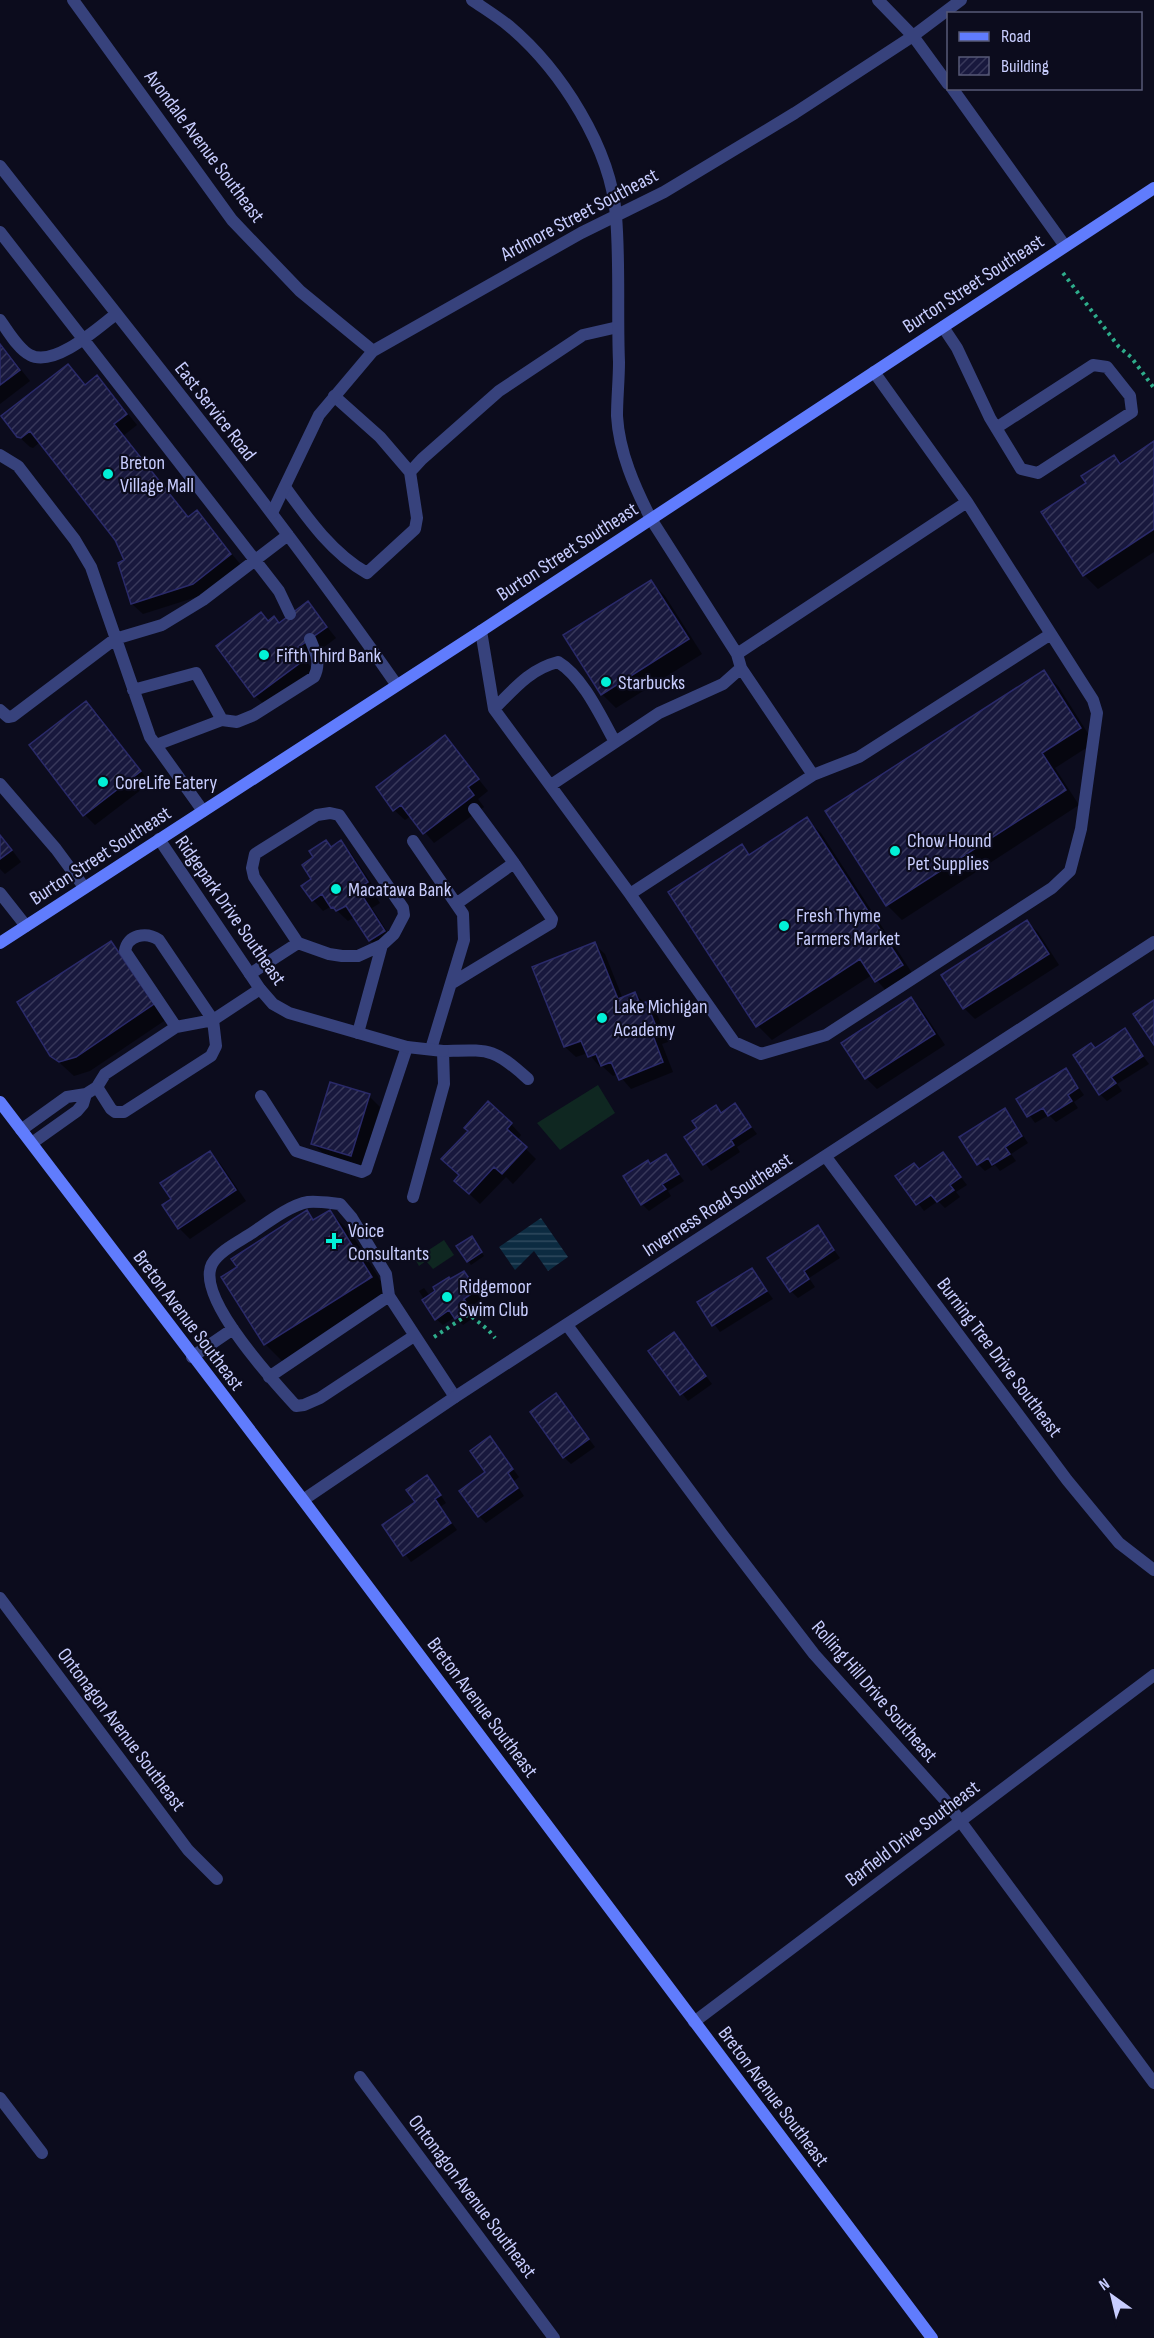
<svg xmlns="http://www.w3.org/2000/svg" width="1154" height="2338" viewBox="0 0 1154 2338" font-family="'Sofia Sans Condensed',sans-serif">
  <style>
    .park { fill: #0f2721 }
    .water { fill: url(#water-rules) }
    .shadow { fill: #0007 }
    .building { fill: url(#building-hatch); stroke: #2a2a69; stroke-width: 1.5 }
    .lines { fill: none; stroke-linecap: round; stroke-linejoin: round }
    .path { stroke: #2ead8b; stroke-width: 4; stroke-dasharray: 3 4.5; stroke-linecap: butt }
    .service { stroke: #37427c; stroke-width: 12 }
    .minor { stroke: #37427c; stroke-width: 12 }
    .secondary { stroke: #607cfd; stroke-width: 12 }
    .poi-dot { fill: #02f0d7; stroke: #0c0c1d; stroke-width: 2 }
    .labels { text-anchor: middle; stroke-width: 4.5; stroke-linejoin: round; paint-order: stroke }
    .street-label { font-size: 20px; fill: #c8cdfe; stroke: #0c0c1d }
    .poi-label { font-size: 20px; fill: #c8cdfe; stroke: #0c0c1d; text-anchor: start }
  </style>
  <defs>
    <pattern id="water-rules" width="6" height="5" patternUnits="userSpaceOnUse" patternTransform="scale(1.5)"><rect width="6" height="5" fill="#0c2b41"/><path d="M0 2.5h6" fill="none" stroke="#2e495e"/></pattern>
    <pattern id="building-hatch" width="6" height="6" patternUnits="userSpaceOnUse" patternTransform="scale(1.5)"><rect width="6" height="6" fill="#18183d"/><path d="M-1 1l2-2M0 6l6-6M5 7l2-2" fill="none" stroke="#38385a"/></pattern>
  </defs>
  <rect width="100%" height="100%" fill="#0c0c1d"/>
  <!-- park -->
  <path class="park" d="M 598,1085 L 615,1113 L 560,1150 L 537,1123 Z
    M 444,1240 L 454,1255 L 433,1269 L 426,1261 L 419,1266 L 415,1259 Z"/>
  <!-- water -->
  <path class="water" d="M 541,1218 L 568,1257 L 548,1271 L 534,1251 L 515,1270 L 499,1247 Z"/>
  <!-- shadow -->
  <path class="shadow" d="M 0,343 L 30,381 L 0,404 Z
    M 68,366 L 86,386 L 97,377 L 107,388 L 137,425 L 123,436 L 189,518 L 197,512 L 241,565 L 203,595 L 143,614 L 132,604 L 126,560 L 117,540 L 40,442 L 33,448 L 30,447 L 18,436 Z
    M 1154,443 L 1154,552 L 1098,589 L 1084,575 L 1088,483 L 1114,456 L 1122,465 Z
    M 650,581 L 665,596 L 702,654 L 616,708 L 602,694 Z
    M 308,603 L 336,638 L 306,661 L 314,671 L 266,706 L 255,696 L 269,622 L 279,624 Z
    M 1043,672 L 1058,686 L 1094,743 L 1055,768 L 1079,805 L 902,920 L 887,905 L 827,812 Z
    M 86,703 L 97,713 L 150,783 L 95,825 L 85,815 Z
    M 445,737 L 488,791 L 478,799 L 484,807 L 434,843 L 411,816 L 405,820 L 394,810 Z
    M 806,819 L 821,833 L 916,979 L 891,996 L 872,975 L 772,1040 L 758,1026 L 670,893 L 742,846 L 751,855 Z
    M 0,834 L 21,862 L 5,874 L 0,869 Z
    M 326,842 L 332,848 L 341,842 L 351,853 L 378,893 L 375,895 L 380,903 L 372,908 L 394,942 L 381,951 L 370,940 L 355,917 L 348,921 L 332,906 L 323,911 L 313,900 L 315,858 Z
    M 1027,922 L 1038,932 L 1059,965 L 975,1019 L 964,1008 Z
    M 111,942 L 125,957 L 167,1019 L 90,1071 L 74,1076 L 51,1055 Z
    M 594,944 L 605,954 L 623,999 L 635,994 L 657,1014 L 668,1042 L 662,1044 L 673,1072 L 631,1089 L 618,1074 L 613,1076 L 602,1066 L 600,1067 L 588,1053 L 576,1057 L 565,1047 Z
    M 911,999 L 922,1010 L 945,1045 L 877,1089 L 866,1078 L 843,1043 Z
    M 1124,1030 L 1149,1064 L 1117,1084 L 1122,1091 L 1107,1101 L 1100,1094 L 1095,1050 Z
    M 1066,1070 L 1084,1095 L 1074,1102 L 1078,1108 L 1056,1122 L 1049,1115 L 1035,1123 L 1018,1099 Z
    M 369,1096 L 380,1107 L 362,1166 L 324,1154 L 313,1144 Z
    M 735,1105 L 757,1134 L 737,1147 L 740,1152 L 711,1171 L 686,1137 L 699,1129 L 716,1107 L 722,1114 Z
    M 1004,1110 L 1011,1117 L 1028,1143 L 1011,1154 L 1016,1161 L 1000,1171 L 995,1165 L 985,1171 L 978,1164 L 961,1137 Z
    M 511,1124 L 521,1135 L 517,1140 L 536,1159 L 513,1184 L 506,1177 L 480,1204 L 456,1181 Z
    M 209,1153 L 220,1163 L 246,1201 L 190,1239 L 179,1228 Z
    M 943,1154 L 967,1185 L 956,1192 L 960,1197 L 945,1208 L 938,1201 L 924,1211 L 898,1176 L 920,1171 Z
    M 666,1156 L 684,1181 L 668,1191 L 671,1196 L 649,1211 L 642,1204 L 651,1166 Z
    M 307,1212 L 315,1221 L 330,1212 L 351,1233 L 392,1299 L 287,1366 L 266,1345 L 223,1278 Z
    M 817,1227 L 840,1258 L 809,1278 L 815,1287 L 798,1298 L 791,1291 Z
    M 474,1241 L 484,1256 L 471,1265 L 458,1247 Z
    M 752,1270 L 773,1299 L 720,1332 L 699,1303 Z
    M 464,1273 L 483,1298 L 470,1307 L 476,1316 L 463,1325 L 455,1317 L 443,1325 L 436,1319 L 419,1291 L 424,1288 L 430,1296 Z
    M 674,1334 L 712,1384 L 688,1401 L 650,1352 Z
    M 556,1395 L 595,1447 L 571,1464 L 564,1457 Z
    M 490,1438 L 519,1477 L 514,1481 L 524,1496 L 486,1523 L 479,1516 L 487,1472 Z
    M 433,1484 L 446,1503 L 440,1507 L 457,1530 L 411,1562 L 384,1526 L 417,1503 Z"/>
  <!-- building -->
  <path class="building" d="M 0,344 L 20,370 L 0,385 Z
    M 68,364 L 85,385 L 97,375 L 127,414 L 114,424 L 188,517 L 197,510 L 231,554 L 193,584 L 131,604 L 118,563 L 124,560 L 115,540 L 30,431 L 21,438 L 17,437 L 1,416 Z
    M 1154,441 L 1154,529 L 1083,576 L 1041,512 L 1086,483 L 1081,476 L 1114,455 L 1120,464 Z
    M 651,580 L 689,639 L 601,695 L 563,635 Z
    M 308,601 L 327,627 L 296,649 L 304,660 L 254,697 L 216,646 L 261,612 L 268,621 L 274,616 L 279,623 Z
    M 1044,670 L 1081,728 L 1042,753 L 1066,790 L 886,906 L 825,811 Z
    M 86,701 L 141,771 L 83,816 L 29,745 Z
    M 445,735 L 479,779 L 468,787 L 474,795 L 423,834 L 401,805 L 393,811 L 376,787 Z
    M 807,817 L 903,965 L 875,982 L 860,959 L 756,1027 L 668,892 L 742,844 L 749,855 Z
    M 0,835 L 12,850 L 0,859 Z
    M 326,840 L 331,847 L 341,840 L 368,882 L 365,884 L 370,892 L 363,897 L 385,931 L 369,941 L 346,906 L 336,911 L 333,907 L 331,908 L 322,894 L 312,901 L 301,886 L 311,879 L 302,865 L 313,857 L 309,851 Z
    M 1027,920 L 1049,954 L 963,1009 L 941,975 Z
    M 111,941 L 154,1004 L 76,1057 L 59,1062 L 50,1056 L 17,1002 Z
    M 595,942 L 618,999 L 635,992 L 640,1004 L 646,1002 L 658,1031 L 652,1033 L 663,1062 L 619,1080 L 611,1062 L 601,1066 L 596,1054 L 588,1057 L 581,1041 L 564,1047 L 532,967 Z
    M 911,997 L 935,1034 L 865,1079 L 841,1043 Z
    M 1154,1000 L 1154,1045 L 1133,1014 Z
    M 1125,1028 L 1143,1056 L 1111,1077 L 1116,1083 L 1099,1095 L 1073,1055 L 1091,1043 L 1095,1048 Z
    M 1066,1068 L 1078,1088 L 1068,1095 L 1072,1101 L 1048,1116 L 1043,1108 L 1027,1117 L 1016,1099 Z
    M 330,1082 L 370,1094 L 351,1156 L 311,1144 Z
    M 488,1101 L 512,1123 L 507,1129 L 527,1147 L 502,1174 L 494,1167 L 469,1194 L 454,1181 L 459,1175 L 441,1159 L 468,1131 L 464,1128 Z
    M 735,1103 L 751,1127 L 731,1140 L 734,1145 L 703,1165 L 684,1137 L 697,1128 L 692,1121 L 716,1105 L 721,1113 Z
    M 1005,1108 L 1022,1136 L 1005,1147 L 1010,1154 L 992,1165 L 988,1158 L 977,1165 L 959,1137 Z
    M 210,1151 L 236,1190 L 178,1229 L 162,1205 L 171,1199 L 160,1183 Z
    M 943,1152 L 961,1177 L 950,1185 L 954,1190 L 937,1202 L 931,1195 L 916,1205 L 895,1176 L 914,1163 L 919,1169 Z
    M 666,1154 L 679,1174 L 662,1184 L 666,1189 L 641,1205 L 623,1176 L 648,1160 L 650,1164 Z
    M 307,1210 L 313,1220 L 330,1210 L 372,1277 L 264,1345 L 221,1277 L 237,1267 L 231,1259 Z
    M 818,1225 L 834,1250 L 804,1271 L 809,1279 L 790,1292 L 767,1258 Z
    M 472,1236 L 482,1252 L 467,1262 L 456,1246 Z
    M 752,1268 L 767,1291 L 712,1326 L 697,1302 Z
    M 464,1271 L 477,1290 L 464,1299 L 470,1309 L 455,1319 L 449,1310 L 435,1320 L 422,1300 L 435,1291 L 433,1287 L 449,1277 L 450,1279 Z
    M 674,1332 L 706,1376 L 680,1395 L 648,1351 Z
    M 556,1393 L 589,1439 L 563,1458 L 530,1412 Z
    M 490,1436 L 513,1469 L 508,1473 L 518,1488 L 478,1517 L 459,1491 L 485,1472 L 470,1451 Z
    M 427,1475 L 441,1495 L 435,1499 L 451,1523 L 403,1556 L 382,1525 L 415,1502 L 406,1490 Z"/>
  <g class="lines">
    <!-- path -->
    <path class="path" d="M 1063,273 L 1119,347 L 1131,357 L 1154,388
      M 466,1312 C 476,1321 487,1327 495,1338
      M 434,1337 L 469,1314"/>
    <!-- service -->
    <path class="service" d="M 0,166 C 134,337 272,506 396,684
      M 0,232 L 279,591 L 290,614
      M 0,320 C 8,331 18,349 30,355 C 54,368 98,328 116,314
      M 943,327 L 957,348 L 990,418 L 1021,469 L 1038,473 L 1132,412 L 1130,396 L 1107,367 L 1093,365 L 996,428
      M 334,396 L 380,437 L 410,472
      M 0,455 L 18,466 L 75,540 L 91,567 L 150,737 L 203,811
      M 285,487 C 308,519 332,553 367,573 L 415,529 L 417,518 L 410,472 L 422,459 L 499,391 L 583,335 L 618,327
      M 481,631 L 494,709 L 630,894 L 813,775 L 741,668 L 737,654 L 651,519
      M 737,654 L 967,502 L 874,372
      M 133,690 L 196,673 L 222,720 L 156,745
      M 494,709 C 514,689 530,669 558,662 C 583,677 601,717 615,742
      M 0,710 L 8,717 L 13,716 L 115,639 L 162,625 L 203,600 L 288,535
      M 222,720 L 237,722 L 254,715 L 314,677 C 321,663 316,653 310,639
      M 813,775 L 859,757 L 1051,634 L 967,502
      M 0,784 L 56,849 L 84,887
      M 551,785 L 659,713 L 723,684 L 741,668
      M 330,813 L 339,815 L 403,908 L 404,915 L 394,934 L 382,945 L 358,956 L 342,956 L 329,954 L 298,943 L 254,877 L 252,868 L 255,854 L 317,815 Z
      M 413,841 L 463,914 L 464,940 L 431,1049
      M 0,893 L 26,926
      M 630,894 L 734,1042 L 761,1054 L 826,1035 L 1052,888 L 1070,871 L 1081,829 L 1097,713 L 1093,700 L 1051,634
      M 456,904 L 514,863 L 474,809
      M 250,974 L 298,943
      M 452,983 L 551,923 L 552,919 L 514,863
      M 358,1033 L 382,945
      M 97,1087 L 111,1109 L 115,1112 L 124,1112 L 211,1056 L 216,1046 L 213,1020 L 159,940 C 146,931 127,935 125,951 L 176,1027
      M 261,1096 L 296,1151 L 362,1172 L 366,1170 L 407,1047
      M 21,1130 L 67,1097 L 86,1094 L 97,1087 L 105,1074 L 176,1027 L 213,1020 L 260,989
      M 32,1143 L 77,1111 L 83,1104 L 86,1094
      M 413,1197 L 444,1084 L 443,1051 C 489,1050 493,1047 528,1079
      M 414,1336 L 320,1398 L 304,1405 L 296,1406 C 275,1383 195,1297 212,1264 C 219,1251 240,1241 252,1233 C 267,1223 290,1205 308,1202 C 318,1201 330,1203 340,1204 L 352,1218 L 386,1274 L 389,1296 L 455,1397
      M 192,1357 L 233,1329
      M 269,1377 L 389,1296"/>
    <!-- minor -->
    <path class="minor" d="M 73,0 L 232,220 L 300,291 L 373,351
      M 472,0 C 485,9 498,17 509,26 C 561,70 611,148 616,216 C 620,264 617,314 619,362 C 619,380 617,398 617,416 C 619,452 635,488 651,519
      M 878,0 L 913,36 L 948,84
      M 952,88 L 1065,246
      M 272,513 L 319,415 L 373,351 L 581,233 L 664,192 L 795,113 L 913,36 L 961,0
      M 159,839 L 260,989 L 273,1004 L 289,1013 L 407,1047 L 443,1051
      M 826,1157 L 1067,1480 L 1119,1543 L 1154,1570
      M 567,1325 L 722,1534 L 814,1654 L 944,1799 L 1154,2083
      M 303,1500 L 455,1397 L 1154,942
      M 0,1598 L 188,1850 L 217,1879
      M 694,2022 L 1154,1675
      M 360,2077 L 554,2338
      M 0,2098 L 42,2153"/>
    <!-- secondary -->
    <path class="secondary" d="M 0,943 L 481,631 L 1154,188
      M 0,1102 L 303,1500 L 932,2338"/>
  </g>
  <!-- markers -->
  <g class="poi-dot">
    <circle cx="108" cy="474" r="6"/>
    <circle cx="264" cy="655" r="6"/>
    <circle cx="606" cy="682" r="6"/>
    <circle cx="103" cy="782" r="6"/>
    <circle cx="895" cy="851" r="6"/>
    <circle cx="336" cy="889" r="6"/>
    <circle cx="784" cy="926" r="6"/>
    <circle cx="602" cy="1018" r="6"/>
    <path d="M331 1232h6v6h6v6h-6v6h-6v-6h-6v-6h6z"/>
    <circle cx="447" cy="1297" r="6"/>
  </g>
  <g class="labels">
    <!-- street labels -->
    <g class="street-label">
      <text transform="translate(205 146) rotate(53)" y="7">Avondale Avenue Southeast</text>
      <text transform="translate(579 214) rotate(-28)" y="7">Ardmore Street Southeast</text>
      <text transform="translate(973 283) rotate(-33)" y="7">Burton Street Southeast</text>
      <text transform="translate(216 411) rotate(52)" y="7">East Service Road</text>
      <text transform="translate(567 551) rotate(-33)" y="7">Burton Street Southeast</text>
      <text transform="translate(100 855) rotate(-33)" y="7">Burton Street Southeast</text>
      <text transform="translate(231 910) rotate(55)" y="7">Ridgepark Drive Southeast</text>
      <text transform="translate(717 1204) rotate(-33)" y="7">Inverness Road Southeast</text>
      <text transform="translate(189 1320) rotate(53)" y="7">Breton Avenue Southeast</text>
      <text transform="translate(1000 1357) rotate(53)" y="7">Burning Tree Drive Southeast</text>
      <text transform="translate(875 1691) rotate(49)" y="7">Rolling Hill Drive Southeast</text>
      <text transform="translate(483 1707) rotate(53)" y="7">Breton Avenue Southeast</text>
      <text transform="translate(122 1729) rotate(53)" y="7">Ontonagon Avenue Southeast</text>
      <text transform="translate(912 1833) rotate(-37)" y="7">Barfield Drive Southeast</text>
      <text transform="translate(774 2096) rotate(53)" y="7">Breton Avenue Southeast</text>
      <text transform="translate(473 2196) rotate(53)" y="7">Ontonagon Avenue Southeast</text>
    </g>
    <!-- poi labels -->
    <g class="poi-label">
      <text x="120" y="469">Breton<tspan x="120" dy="23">Village Mall</tspan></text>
      <text x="276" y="662">Fifth Third Bank</text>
      <text x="618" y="689">Starbucks</text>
      <text x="115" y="789">CoreLife Eatery</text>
      <text x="907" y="847">Chow Hound<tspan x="907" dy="23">Pet Supplies</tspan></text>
      <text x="348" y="896">Macatawa Bank</text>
      <text x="796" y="922">Fresh Thyme<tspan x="796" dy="23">Farmers Market</tspan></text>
      <text x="614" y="1013">Lake Michigan<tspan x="614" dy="23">Academy</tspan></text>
      <text x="348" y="1237">Voice<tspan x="348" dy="23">Consultants</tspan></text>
      <text x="459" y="1293">Ridgemoor<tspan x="459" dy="23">Swim Club</tspan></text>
    </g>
  </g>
  <!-- legend -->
  <rect x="947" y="12" width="195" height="78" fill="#0c0c1d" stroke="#575977" stroke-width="1.5"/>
  <rect x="959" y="32" width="30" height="9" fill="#607cfd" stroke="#575977" stroke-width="1.5"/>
  <text x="1001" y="42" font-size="18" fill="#c8cdfe">Road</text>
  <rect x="959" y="57" width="30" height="18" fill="url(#building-hatch)" stroke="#575977" stroke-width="1.5"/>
  <text x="1001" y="72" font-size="18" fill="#c8cdfe">Building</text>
  <!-- north arrow -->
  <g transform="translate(1112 2296) rotate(326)" stroke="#0c0c1d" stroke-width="4.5" paint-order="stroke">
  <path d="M0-4.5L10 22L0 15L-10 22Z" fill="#c8cdfe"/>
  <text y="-9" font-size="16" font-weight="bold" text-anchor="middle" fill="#c8cdfe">N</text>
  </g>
</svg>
